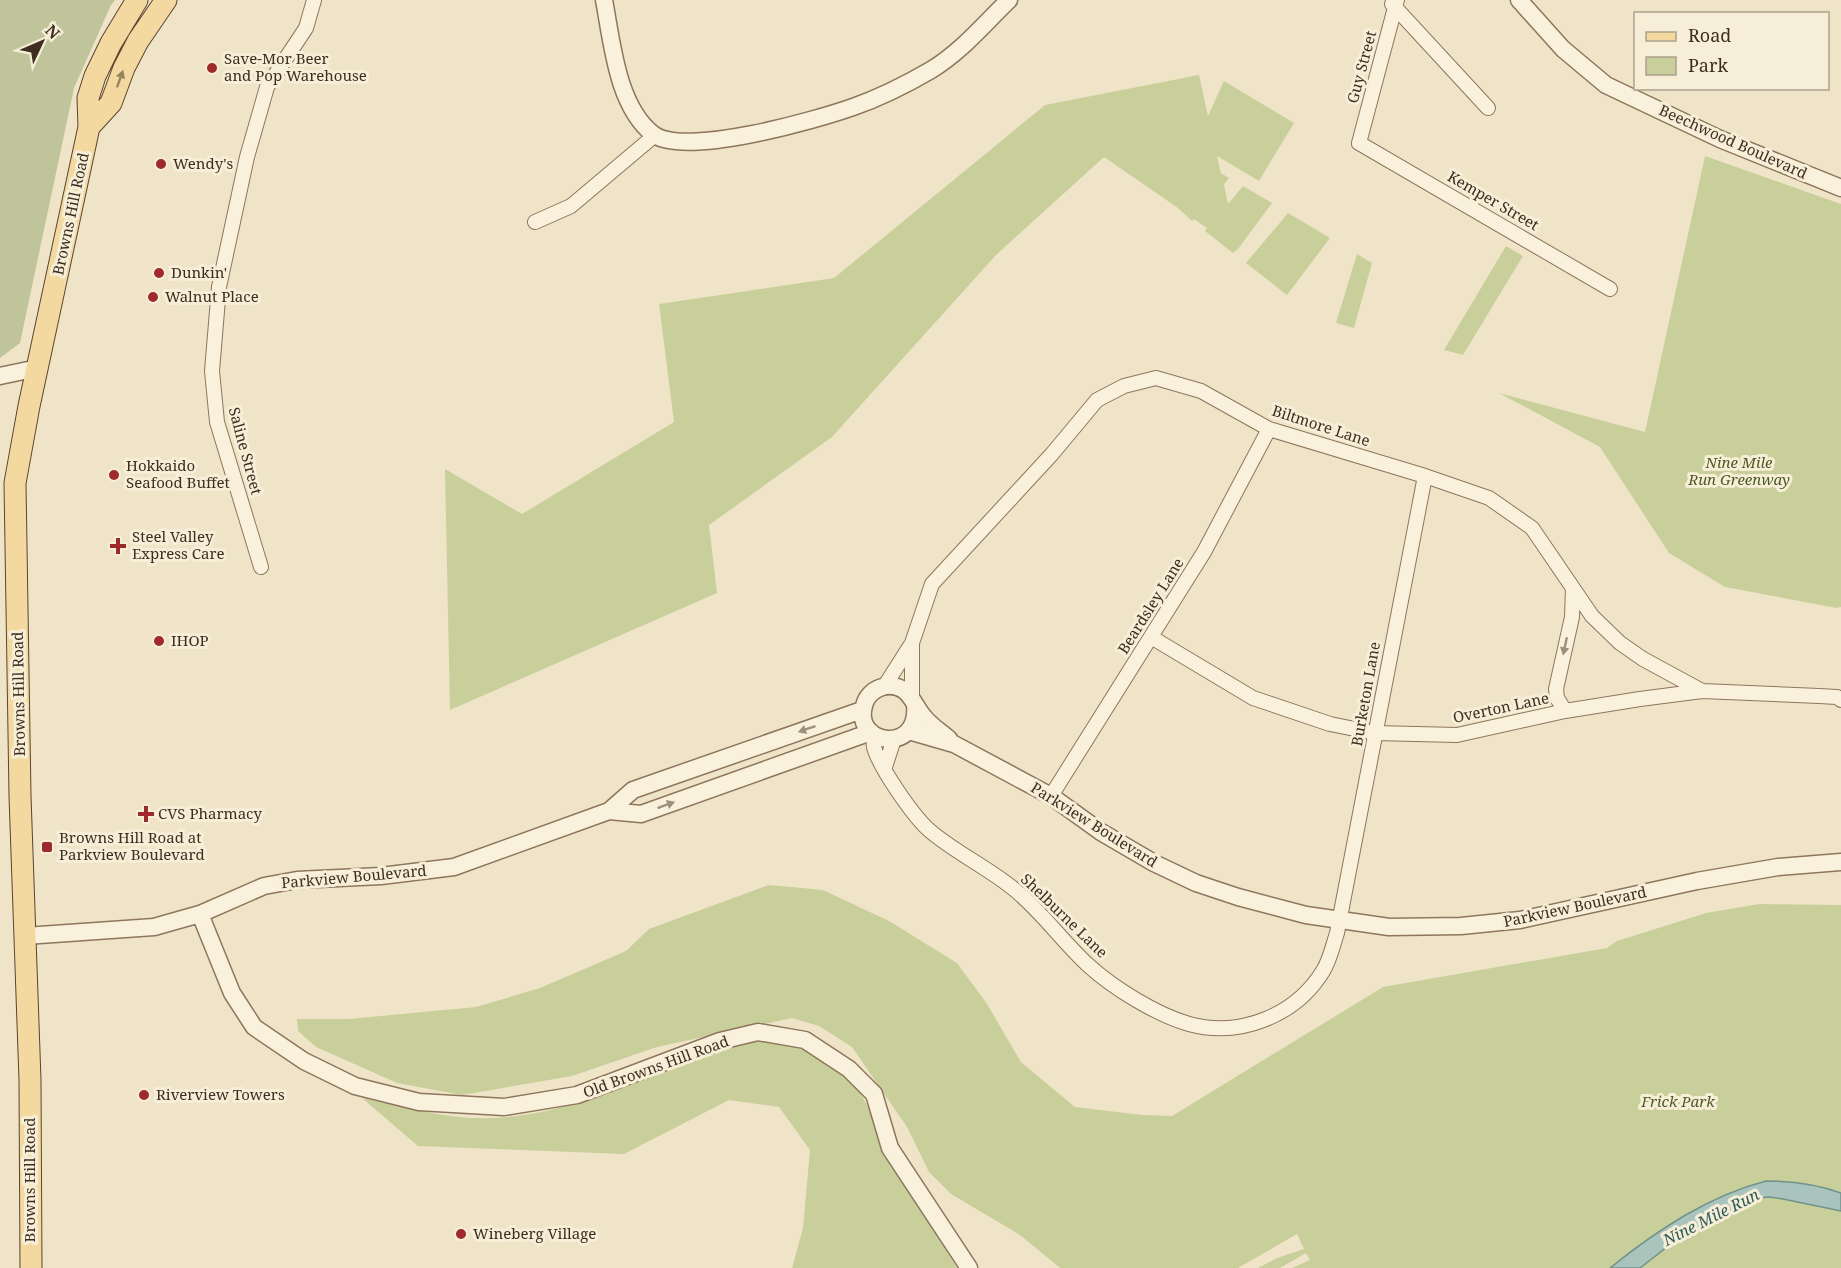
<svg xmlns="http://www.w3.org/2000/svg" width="1841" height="1268" viewBox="0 0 1841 1268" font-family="'Noto Serif',serif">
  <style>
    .green { fill: #c9cf9b }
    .cemetery { fill: #bfc49a }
    .water { fill: #a9c4bc; stroke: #6f938a; stroke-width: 1.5 }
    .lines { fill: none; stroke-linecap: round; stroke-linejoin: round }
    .minor-casing { stroke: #8d765c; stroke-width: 16 }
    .tertiary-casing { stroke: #8d765c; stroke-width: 19 }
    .primary-casing { stroke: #5b4430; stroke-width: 23 }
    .minor { stroke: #faf1dc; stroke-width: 14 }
    .tertiary { stroke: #faf1dc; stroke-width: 16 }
    .primary { stroke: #f3d9a0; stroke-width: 21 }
    .oneway { fill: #988460 }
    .oneway2 { fill: #9c907e }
    .poi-dot { fill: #9e2a2b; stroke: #f7eed8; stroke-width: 2 }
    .labels { text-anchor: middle; stroke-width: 6; stroke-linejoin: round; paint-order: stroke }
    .poi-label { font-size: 15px; fill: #3d2e20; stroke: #f7eed8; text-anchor: start }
    .street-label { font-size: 15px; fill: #3d2e20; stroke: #f7eed8 }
    .park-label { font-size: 15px; font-style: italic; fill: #4d5a26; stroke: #f7eed8 }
    .water-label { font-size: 16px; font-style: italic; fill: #2f5d5a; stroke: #f7eed8 }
  </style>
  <rect width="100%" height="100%" fill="#f0e4c8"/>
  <!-- green -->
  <path class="green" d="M 1199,75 L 1208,116 L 1224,81 L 1294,123 L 1259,181 L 1217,156 L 1221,173 L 1229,178 L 1224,184 L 1228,204 L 1243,186 L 1272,203 L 1238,249 L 1233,253 L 1205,231 L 1207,228 L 1194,219 L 1192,221 L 1178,208 L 1104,157 L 996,255 L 832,437 L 709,525 L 717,593 L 450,710 L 445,469 L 522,514 L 674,422 L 659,304 L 834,278 L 1045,105 Z
    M 1705,156 L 1841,204 L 1841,607 L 1837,608 L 1725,587 L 1669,553 L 1600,447 L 1499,393 L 1645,432 Z
    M 1288,213 L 1330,238 L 1287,295 L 1246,263 Z
    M 1506,246 L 1523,256 L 1463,355 L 1444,350 Z
    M 1357,254 L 1372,263 L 1354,328 L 1336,323 Z
    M 769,885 L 823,890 L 889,921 L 957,963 L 987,1004 L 1021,1062 L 1075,1107 L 1142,1115 L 1172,1116 L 1383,987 L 1607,948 L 1617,941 L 1706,913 L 1759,904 L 1841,905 L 1841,1268 L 1640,1268 L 1645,1264 L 1631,1268 L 1292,1268 L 1310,1260 L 1306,1253 L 1280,1268 L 1258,1268 L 1277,1258 L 1304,1249 L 1297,1234 L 1238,1268 L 1060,1268 L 1020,1235 L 951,1194 L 929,1172 L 907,1127 L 852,1047 L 819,1026 L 792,1018 L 657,1047 L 572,1076 L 462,1095 L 397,1083 L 316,1047 L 298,1031 L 297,1019 L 349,1019 L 476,1007 L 540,988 L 626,951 L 649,929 Z
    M 762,1041 L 784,1044 L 807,1050 L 848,1077 L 864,1099 L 898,1174 L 957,1268 L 792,1268 L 803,1228 L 810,1150 L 779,1107 L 729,1100 L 624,1154 L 418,1146 L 362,1098 C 404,1107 448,1120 492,1118 C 577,1115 651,1071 731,1047 C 741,1044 752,1043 762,1041 Z"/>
  <!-- cemetery -->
  <path class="cemetery" d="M 0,0 L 115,0 L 111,5 L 74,88 L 20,343 L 0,358 Z"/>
  <!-- water -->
  <path class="water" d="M 1766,1181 C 1793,1181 1816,1184 1841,1193 L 1841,1211 L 1783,1199 L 1769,1197 L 1759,1198 L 1728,1213 L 1707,1225 L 1685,1233 L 1640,1268 L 1610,1268 C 1656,1231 1708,1196 1766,1181 Z"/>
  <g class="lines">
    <defs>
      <path id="minor" d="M 1397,0 L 1359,143 L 1610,289
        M 1392,4 L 1488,108
        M 535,222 L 571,206 L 654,136
        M 261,567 L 217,422 L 212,371 L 219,287 L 247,157 L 267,87 L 306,28 L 314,0
        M 1151,637 L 1253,698 L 1330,724 L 1375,733 L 1457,735 L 1565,711 L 1640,699 L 1702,691 L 1819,696 L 1837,697 L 1841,700
        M 912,643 L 912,699
        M 884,687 L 912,643 L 932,584 L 1052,454 L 1097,400 L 1124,386 L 1156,378 L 1201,391 L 1269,429 L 1425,476 L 1489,498 L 1532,528 L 1592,616 L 1620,643 L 1643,659 L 1702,691
        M 1565,711 L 1557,698 L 1556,689 L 1572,617 L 1573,588
        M 873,734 C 874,738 873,743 874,747 C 879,767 914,817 929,830 C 954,852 989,868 1015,890 C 1042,912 1062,941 1088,965 C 1113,988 1157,1015 1189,1024 C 1241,1038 1296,1015 1323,971 C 1330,960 1333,945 1337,933 L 1425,476
        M 885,767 L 894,739
        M 1051,796 L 1204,552 L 1269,429"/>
      <path id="tertiary" d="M 604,0 C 612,42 617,106 653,134 C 684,158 816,120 853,107 C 879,98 907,84 931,70 C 961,52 984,24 1009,0
        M 1519,0 L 1563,49 L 1606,85 L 1720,139 L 1841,188
        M 0,376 L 38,368
        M 915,705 C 920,755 853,745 864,706 C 868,688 890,680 905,691 C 913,698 917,709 924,717 C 931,726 941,732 949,739
        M 909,731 L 954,744 L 1051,796 L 1101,832 L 1154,863 L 1196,883 L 1238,897 L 1306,915 L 1389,927 L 1461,926 L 1520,920 L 1697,881 L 1778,867 L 1841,862
        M 609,811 L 641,814 L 871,732
        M 200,914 L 232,993 L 254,1027 L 304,1061 L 355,1086 L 419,1102 L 504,1107 L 577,1095 L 720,1041 L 758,1032 L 805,1040 L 849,1069 L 874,1094 L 890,1148 L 969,1268
        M 25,936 L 154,927 L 200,914 L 264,886 L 297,880 L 381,876 L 454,867 L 609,811 L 633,790 L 862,710"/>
      <path id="primary" d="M 89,127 L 111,103 L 124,68 L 138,41 L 166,0
        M 31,1268 L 30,1080 L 20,796 L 15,483 L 29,406 L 89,127 L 88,98 L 95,76 L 111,43 L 137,0"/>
    </defs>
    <!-- minor casing -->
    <use href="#minor" class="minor-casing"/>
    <!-- tertiary casing -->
    <use href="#tertiary" class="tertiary-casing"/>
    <!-- primary casing -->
    <use href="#primary" class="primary-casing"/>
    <!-- minor -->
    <use href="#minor" class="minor"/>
    <!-- tertiary -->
    <use href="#tertiary" class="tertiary"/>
    <!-- primary -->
    <use href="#primary" class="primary"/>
  </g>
  <!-- one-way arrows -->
  <defs><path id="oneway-solid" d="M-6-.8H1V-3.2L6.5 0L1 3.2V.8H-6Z" transform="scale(1.5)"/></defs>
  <use class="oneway" href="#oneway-solid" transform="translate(120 79) rotate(-70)"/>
  <g class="oneway2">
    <use href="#oneway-solid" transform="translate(1565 646) rotate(102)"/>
    <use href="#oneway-solid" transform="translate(807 729) rotate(161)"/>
    <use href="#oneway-solid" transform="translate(666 805) rotate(-20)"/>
  </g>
  <!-- markers -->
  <g class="poi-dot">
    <circle cx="212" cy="68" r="6"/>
    <circle cx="161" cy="164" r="6"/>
    <circle cx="159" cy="273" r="6"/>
    <circle cx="153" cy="297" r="6"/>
    <circle cx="114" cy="475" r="6"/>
    <path d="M115 537h6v6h6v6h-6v6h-6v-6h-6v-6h6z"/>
    <circle cx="159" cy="641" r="6"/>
    <path d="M143 805h6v6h6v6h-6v6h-6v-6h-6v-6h6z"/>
    <rect x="41" y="841" width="12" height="12" rx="3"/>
    <circle cx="144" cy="1095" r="6"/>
    <circle cx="461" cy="1234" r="6"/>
  </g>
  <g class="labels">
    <!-- poi labels -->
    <g class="poi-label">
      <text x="224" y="64">Save-Mor Beer<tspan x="224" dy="17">and Pop Warehouse</tspan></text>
      <text x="173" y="169">Wendy's</text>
      <text x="171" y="278">Dunkin'</text>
      <text x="165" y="302">Walnut Place</text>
      <text x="126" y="471">Hokkaido<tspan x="126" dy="17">Seafood Buffet</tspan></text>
      <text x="132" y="542">Steel Valley<tspan x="132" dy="17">Express Care</tspan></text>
      <text x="171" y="646">IHOP</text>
      <text x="158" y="819">CVS Pharmacy</text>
      <text x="59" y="843">Browns Hill Road at<tspan x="59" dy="17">Parkview Boulevard</tspan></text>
      <text x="156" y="1100">Riverview Towers</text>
      <text x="473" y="1239">Wineberg Village</text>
    </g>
    <!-- street labels -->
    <g class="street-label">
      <text transform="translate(1362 67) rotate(-75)" y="5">Guy Street</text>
      <text transform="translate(1733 142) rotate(24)" y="5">Beechwood Boulevard</text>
      <text transform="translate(1493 201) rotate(30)" y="5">Kemper Street</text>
      <text transform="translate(71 214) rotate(-78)" y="5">Browns Hill Road</text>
      <text transform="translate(1321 426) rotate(18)" y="5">Biltmore Lane</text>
      <text transform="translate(245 451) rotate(75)" y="5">Saline Street</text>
      <text transform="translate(1151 606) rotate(-58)" y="5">Beardsley Lane</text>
      <text transform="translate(19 694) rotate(-91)" y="5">Browns Hill Road</text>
      <text transform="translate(1366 694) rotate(-80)" y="5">Burketon Lane</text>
      <text transform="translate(1501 708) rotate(-12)" y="5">Overton Lane</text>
      <text transform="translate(1094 825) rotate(32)" y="5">Parkview Boulevard</text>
      <text transform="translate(354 877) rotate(-5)" y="5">Parkview Boulevard</text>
      <text transform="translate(1575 907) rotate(-12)" y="5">Parkview Boulevard</text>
      <text transform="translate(1064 916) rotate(44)" y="5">Shelburne Lane</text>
      <text transform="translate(656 1067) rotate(-20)" y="5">Old Browns Hill Road</text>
      <text transform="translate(30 1180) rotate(-90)" y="5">Browns Hill Road</text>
    </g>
    <!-- park labels -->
    <g class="park-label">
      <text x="1739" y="468">Nine Mile<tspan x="1739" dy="17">Run Greenway</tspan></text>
      <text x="1678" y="1107">Frick Park</text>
    </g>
    <!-- water labels -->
    <g class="water-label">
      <text transform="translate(1711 1217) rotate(-27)" y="6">Nine Mile Run</text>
    </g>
  </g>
  <!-- legend -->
  <rect x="1634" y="12" width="195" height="78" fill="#f7eed8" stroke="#ada18e" stroke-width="1.5"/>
  <rect x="1646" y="32" width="30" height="9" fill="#f3d9a0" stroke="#ada18e" stroke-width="1.5"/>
  <text x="1688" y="42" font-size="18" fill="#3d2e20">Road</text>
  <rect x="1646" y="57" width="30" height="18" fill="#c9cf9b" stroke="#ada18e" stroke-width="1.5"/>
  <text x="1688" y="72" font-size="18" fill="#3d2e20">Park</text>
  <!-- north arrow -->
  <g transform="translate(42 42) rotate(46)" stroke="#f7eed8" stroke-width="4.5" paint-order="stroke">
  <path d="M0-4.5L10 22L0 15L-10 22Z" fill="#3d2e20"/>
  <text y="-9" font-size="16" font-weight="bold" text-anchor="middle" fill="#3d2e20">N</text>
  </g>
</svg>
